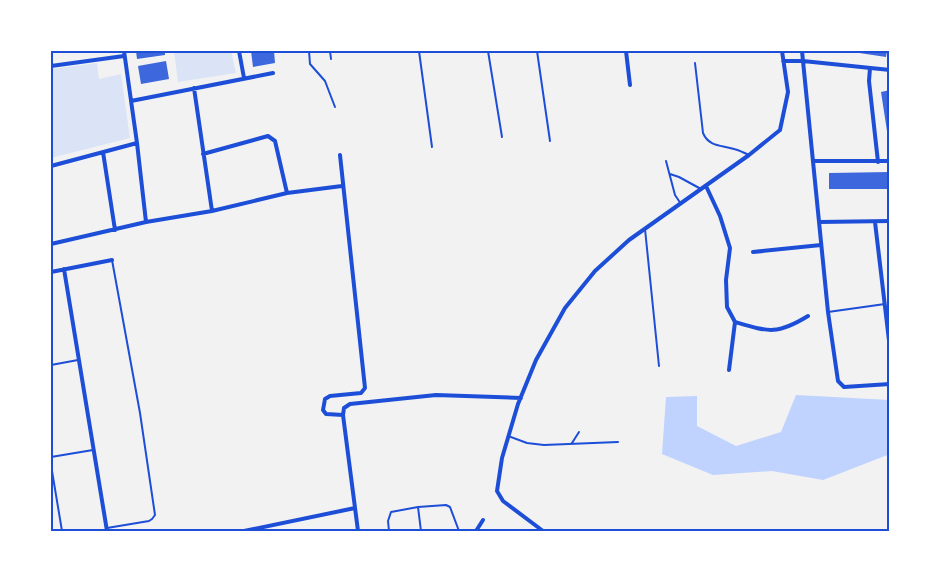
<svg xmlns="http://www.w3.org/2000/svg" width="941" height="582" viewBox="0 0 941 582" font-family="Inter,sans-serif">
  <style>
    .green { fill: #dbe4f7 }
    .water { fill: #bfd3fe }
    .building { fill: #3d67dc }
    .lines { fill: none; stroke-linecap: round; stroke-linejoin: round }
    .service { stroke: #1d4ed8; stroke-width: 2 }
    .minor { stroke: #1d4ed8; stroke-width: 4 }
    .neatline { fill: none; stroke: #1d4ed8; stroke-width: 2 }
  </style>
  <rect width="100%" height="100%" fill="#f2f2f2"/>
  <!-- green -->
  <path class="green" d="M 174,51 L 231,51 L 236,73 L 178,82 Z
    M 97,63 L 99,79 L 121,74 L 130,138 L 51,158 L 51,69 Z"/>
  <!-- water -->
  <path class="water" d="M 796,395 L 890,400 L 890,454 L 823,480 L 772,471 L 713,475 L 662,454 L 666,397 L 697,396 L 697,426 L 736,446 L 781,432 Z"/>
  <!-- building -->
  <path class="building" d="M 136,51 L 165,51 L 165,55 L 137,59 Z
    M 251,51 L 274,51 L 275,63 L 253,67 Z
    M 846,51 L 887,51 L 886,57 Z
    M 166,61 L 169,79 L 141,84 L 138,66 Z
    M 890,90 L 890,144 L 889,144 L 881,92 Z
    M 890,172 L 890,189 L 829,189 L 829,173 Z"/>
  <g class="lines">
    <!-- service -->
    <path class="service" d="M 309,51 L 310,64 L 325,81 L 335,107
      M 330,51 L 331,59
      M 419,51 L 432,147
      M 488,51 L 502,137
      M 537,51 L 550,141
      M 695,63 L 703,133 C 709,147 721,145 734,149 C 739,150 744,153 749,155
      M 666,161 L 675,195 L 681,204
      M 670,174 L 679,177 L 701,189
      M 645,229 L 659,366
      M 828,312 L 885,304
      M 51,365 L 78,360
      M 508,436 L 527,443 L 544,445 L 618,442
      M 572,443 L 579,432
      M 51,457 L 93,450
      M 51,465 L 62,531
      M 418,507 L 421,531
      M 107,528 L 149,521 L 152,519 L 155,515 L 140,413 L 112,260
      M 389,531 L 388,521 L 391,512 L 418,507 L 446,505 L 450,507 L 459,531"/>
    <!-- minor -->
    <path class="minor" d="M 124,51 L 137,143 L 146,222
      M 239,51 L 244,78
      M 626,51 L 630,85
      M 802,51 L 828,312 L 838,381 L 844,387 L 890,384
      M 783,61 L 803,61 L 890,70
      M 51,66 L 124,56
      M 870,68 L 869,81 L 878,162
      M 194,88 L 212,211
      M 131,101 L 273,73
      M 103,152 L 115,230
      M 203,154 L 268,136 L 275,141 L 287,193
      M 340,155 L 365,388 L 361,393 L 330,396 L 325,399 L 323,410 L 326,414 L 343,415
      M 814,161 L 890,161
      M 51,166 L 137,143
      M 706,186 L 720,216 L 730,248 L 726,280 L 727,307 L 735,322 L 729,370
      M 819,222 L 890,221
      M 875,222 L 890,349
      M 51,244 L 146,222 L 212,211 L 287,193 L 342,186
      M 753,252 L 821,245
      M 64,269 L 107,531
      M 51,272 L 112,260
      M 735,322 C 769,332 777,335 808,316
      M 244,531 L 355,508
      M 358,531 L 343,415 L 344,408 L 350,404 L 436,395 L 521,398
      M 476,531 L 483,520
      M 543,531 L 503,501 L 497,491 L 502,458 L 518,404 L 536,360 L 565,308 L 595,271 L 629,240 L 749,155 L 780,130 L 788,92 L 782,51"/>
  </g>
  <!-- border -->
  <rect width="941" height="582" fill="none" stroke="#ffffff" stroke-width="105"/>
  <rect x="52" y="52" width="836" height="478" class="neatline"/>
</svg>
